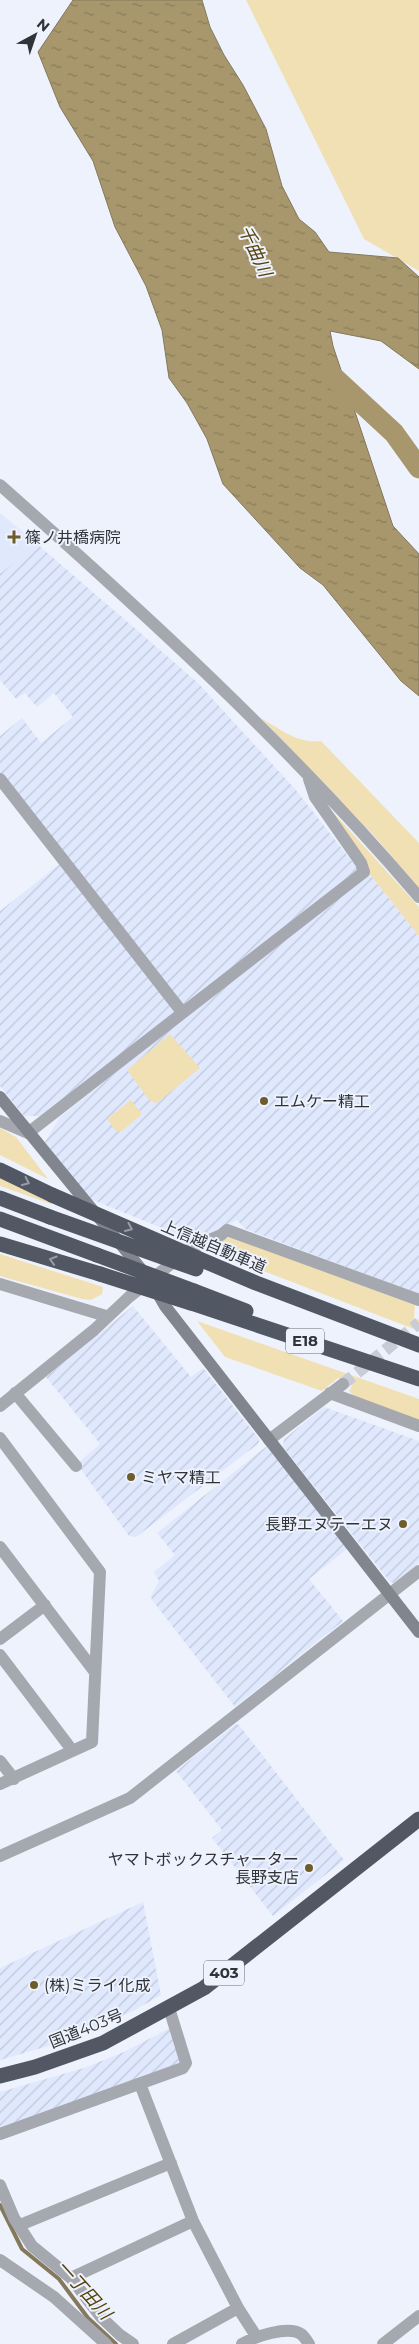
<svg xmlns="http://www.w3.org/2000/svg" width="419" height="2344" viewBox="0 0 419 2344" font-family="Montserrat,'Noto Sans JP',sans-serif">
  <style>
    .built { fill: #dfe8fd }
    .industrial { fill: url(#industrial-furrows) }
    .green { fill: #f1e0b3 }
    .water { fill: url(#water-ripples); stroke: #84795c }
    .lines { fill: none; stroke-linecap: round; stroke-linejoin: round }
    .stream { stroke: #84795c; stroke-width: 4 }
    .river { stroke: #a8976c; stroke-width: 21 }
    .street-tunnel { stroke: #c7ccd6; stroke-width: 12; stroke-dasharray: 12 6; stroke-linecap: butt }
    .street { stroke: #a6a8af; stroke-width: 12 }
    .secondary { stroke: #81858e; stroke-width: 12 }
    .highway { stroke: #515763; stroke-width: 15 }
    .highway-bridge { stroke: #515763; stroke-width: 15 }
    .oneway { stroke: #979da8 }
    .poi-dot { fill: #6e5c2a; stroke: #edf2fd; stroke-width: 2 }
    .labels { text-anchor: middle; stroke-width: 4; stroke-linejoin: round; paint-order: stroke }
    .shield { fill: #edf2fd; stroke: #696c73; stroke-width: 1 }
    .shield-label { font-size: 15px; font-weight: bold; fill: #303338 }
    .poi-label { font-size: 16px; fill: #303338; stroke: #edf2fd; text-anchor: start }
    .street-label { font-size: 16px; fill: #303338; stroke: #edf2fd }
    .water-label { font-size: 18px; font-style: italic; fill: #55430b; stroke: #edf2fd }
  </style>
  <defs>
    <pattern id="industrial-furrows" width="10" height="10" patternUnits="userSpaceOnUse" patternTransform="scale(1.25)"><rect width="10" height="10" fill="#dfe8fd"/><path d="M-1 1l2-2M0 10L10 0M9 11l2-2" fill="none" stroke="#c0c7da"/></pattern>
    <pattern id="water-ripples" width="26" height="14" patternUnits="userSpaceOnUse" patternTransform="scale(1.25)"><rect width="26" height="14" fill="#a8976c"/><path d="M2 4q2-2 4 0t4 0M15 11q2-2 4 0t4 0" fill="none" stroke="#897c5a"/></pattern>
  </defs>
  <rect width="100%" height="100%" fill="#edf2fd"/>
  <!-- built -->
  <path class="built" d="M 0,513 L 37,544 L 0,574 Z"/>
  <!-- industrial -->
  <path class="industrial" d="M 37,544 L 197,682 L 295,789 L 358,869 L 43,1116 L 24,1116 L 0,1086 L 0,911 L 66,859 L 0,774 L 0,736 L 22,718 L 41,743 L 73,717 L 54,693 L 37,707 L 25,693 L 16,699 L 0,680 L 0,574 Z
    M 368,872 L 419,936 L 419,1294 L 245,1229 L 237,1220 L 195,1241 L 90,1199 L 45,1142 L 60,1117 Z
    M 133,1306 L 191,1377 L 203,1368 L 259,1439 L 259,1443 L 136,1537 L 129,1536 L 77,1464 L 100,1444 L 46,1377 Z
    M 324,1407 L 419,1441 L 419,1563 L 394,1583 L 390,1582 L 283,1447 L 284,1439 Z
    M 267,1446 L 347,1549 L 309,1579 L 343,1621 L 235,1707 L 152,1600 L 151,1596 L 159,1581 L 154,1572 L 175,1555 L 157,1533 Z
    M 236,1724 L 239,1725 L 344,1860 L 273,1916 L 212,1838 L 222,1830 L 176,1771 Z
    M 143,1902 L 161,1995 L 135,2010 L 89,2032 L 55,2044 L 0,2060 L 0,1968 Z
    M 170,2028 L 181,2059 L 178,2064 L 0,2128 L 0,2092 L 84,2068 L 124,2052 Z"/>
  <!-- green -->
  <path class="green" d="M 246,0 L 419,0 L 419,271 L 364,239 Z
    M 261,718 C 280,729 298,744 321,741 L 419,843 L 419,888 L 377,839 Z
    M 323,801 L 419,907 L 419,936 L 368,872 Z
    M 170,1034 L 200,1068 L 157,1103 L 150,1101 L 127,1070 Z
    M 131,1100 L 142,1114 L 122,1131 L 116,1131 L 107,1119 Z
    M 0,1128 L 16,1137 L 48,1179 L 0,1155 Z
    M 0,1175 L 53,1200 L 51,1204 L 0,1186 Z
    M 230,1237 L 415,1305 L 414,1318 L 419,1320 L 419,1331 L 204,1248 Z
    M 0,1254 L 103,1287 L 102,1294 L 91,1300 L 82,1299 L 0,1276 Z
    M 197,1321 L 419,1399 L 419,1421 L 356,1398 L 349,1391 L 353,1384 L 338,1378 L 322,1391 L 225,1357 Z"/>
  <!-- water -->
  <path class="water" d="M 73,0 L 202,0 L 210,27 L 224,55 L 243,85 L 266,129 L 282,186 L 299,219 L 315,232 L 329,252 L 398,258 L 419,277 L 419,369 L 381,341 L 330,331 L 333,346 L 393,526 L 419,554 L 419,696 L 401,681 L 323,585 L 300,568 L 223,484 L 207,439 L 187,403 L 169,378 L 162,330 L 146,286 L 115,227 L 93,161 L 60,107 L 38,52 Z"/>
  <g class="lines">
    <!-- stream -->
    <path class="stream" d="M 0,2205 L 22,2249 L 59,2279 L 88,2318 L 116,2344"/>
    <!-- river -->
    <path class="river" d="M 328,372 L 394,433 L 419,468"/>
    <!-- street-tunnel -->
    <path class="street-tunnel" d="M 343,1384 L 419,1323"/>
    <!-- street -->
    <path class="street" d="M 0,485 C 147,615 291,747 419,897
      M 0,779 L 182,1012
      M 0,1121 L 28,1133 L 364,872 L 361,863 L 315,797 L 309,779
      M 0,1284 L 106,1316
      M 15,1393 L 76,1466
      M 330,1393 L 419,1426
      M 0,1406 L 94,1330 L 129,1297 L 191,1248 L 221,1235 L 227,1230 L 419,1300
      M 0,1438 L 100,1572 L 92,1742 L 0,1784
      M 269,1440 L 343,1384
      M 0,1547 L 95,1672
      M 0,1639 L 45,1605
      M 0,1655 L 72,1750
      M 0,1761 L 14,1779
      M 0,1856 L 130,1798 L 419,1571
      M 140,2084 L 193,2221 L 238,2308 L 256,2336
      M 0,2134 L 183,2068 L 186,2063 L 169,2008
      M 0,2185 L 14,2218 L 32,2246 L 71,2278 L 101,2317 L 120,2335 L 133,2344
      M 20,2225 L 171,2163
      M 0,2260 L 54,2297 L 106,2344
      M 71,2278 L 193,2221
      M 173,2344 L 238,2308
      M 242,2344 C 254,2337 288,2325 301,2334 C 304,2336 307,2341 309,2344
      M 383,2344 L 419,2316"/>
    <!-- secondary -->
    <path class="secondary" d="M 0,1097 L 150,1280 L 165,1306 L 419,1632"/>
    <!-- highway -->
    <path class="highway" d="M 0,1170 L 52,1195
      M 0,1198 L 50,1217
      M 0,1219 L 97,1255
      M 0,1244 L 100,1274
      M 197,1258 L 256,1283 L 419,1345
      M 194,1291 L 246,1311
      M 191,1303 L 419,1379
      M 0,2076 L 35,2067 L 103,2043 L 204,1988 L 419,1819"/>
    <!-- highway-bridge -->
    <path class="highway-bridge" d="M 52,1195 L 197,1258
      M 50,1217 L 196,1269
      M 97,1255 L 194,1291
      M 100,1274 L 191,1303"/>
  </g>
  <!-- one-way arrows -->
  <defs><path id="oneway-chevron" d="M-2-3.5L2.5 0L-2 3.5" fill="none" stroke-width="1.6" stroke-linecap="round" stroke-linejoin="round" transform="scale(1.25)"/></defs>
  <g class="oneway">
    <use href="#oneway-chevron" transform="translate(26 1182) rotate(25)"/>
    <use href="#oneway-chevron" transform="translate(129 1228) rotate(24)"/>
    <use href="#oneway-chevron" transform="translate(53 1260) rotate(-163)"/>
  </g>
  <!-- markers -->
  <g class="poi-dot">
    <path d="M11.5 529.5h5v5h5v5h-5v5h-5v-5h-5v-5h5z"/>
    <circle cx="264" cy="1101" r="5"/>
    <circle cx="131" cy="1477" r="5"/>
    <circle cx="403" cy="1524" r="5"/>
    <circle cx="309" cy="1868" r="5"/>
    <circle cx="34" cy="1985" r="5"/>
  </g>
  <g class="labels">
    <!-- shield labels -->
    <g class="shield">
      <rect x="286" y="1328.5" width="38" height="25" rx="4"/>
      <rect x="204" y="1960.5" width="40" height="25" rx="4"/>
    </g>
    <g class="shield-label">
      <text x="305" y="1346">E18</text>
      <text x="224" y="1978">403</text>
    </g>
    <!-- poi labels -->
    <g class="poi-label">
      <text x="25" y="543">篠ノ井橋病院</text>
      <text x="274" y="1107">エムケー精工</text>
      <text x="141" y="1483">ミヤマ精工</text>
      <text x="393" y="1530" text-anchor="end">長野エヌテーエヌ</text>
      <text x="299" y="1865" text-anchor="end">ヤマトボックスチャーター<tspan x="299" dy="18">長野支店</tspan></text>
      <text x="44" y="1991">(株)ミライ化成</text>
    </g>
    <!-- street labels -->
    <g class="street-label">
      <text transform="translate(214 1246) rotate(23)" y="6">上信越自動車道</text>
      <text transform="translate(86 2028) rotate(-22)" y="6">国道403号</text>
    </g>
    <!-- water labels -->
    <g class="water-label">
      <text transform="translate(255 251) rotate(65)" y="6">千曲川</text>
      <text transform="translate(84 2290) rotate(48)" y="6">一丁田川</text>
    </g>
  </g>
  <!-- north arrow -->
  <g transform="translate(35 35) rotate(40)" stroke="#edf2fd" stroke-width="4" paint-order="stroke">
  <path d="M0-4L9 19L0 12L-9 19Z" fill="#303338"/>
  <text y="-8" font-size="14" font-weight="bold" text-anchor="middle" fill="#303338">N</text>
  </g>
</svg>
